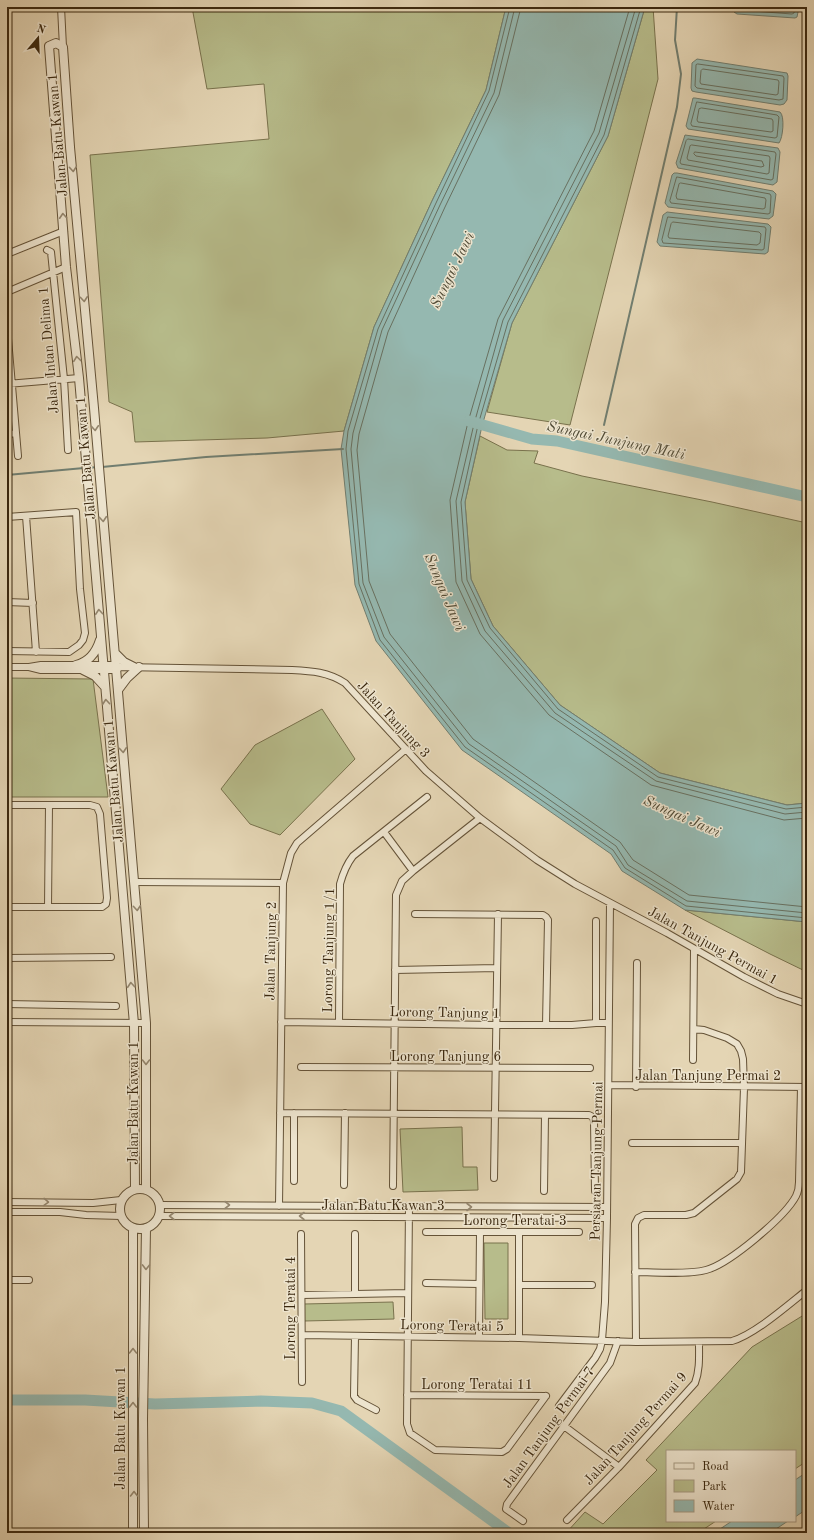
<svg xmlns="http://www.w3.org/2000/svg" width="814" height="1540" viewBox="0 0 814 1540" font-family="'Old Standard TT',serif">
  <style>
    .green { fill: #b7bc8b; stroke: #79724d }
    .water { fill: #95b8b0; stroke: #717e70 }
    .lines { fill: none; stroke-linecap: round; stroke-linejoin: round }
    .shore { stroke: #687060; stroke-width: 1 }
    .stream { stroke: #717e70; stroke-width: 2 }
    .river { stroke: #95b8b0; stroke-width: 11 }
    .minor-casing { stroke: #655338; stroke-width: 8 }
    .tertiary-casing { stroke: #655338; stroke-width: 10 }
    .minor { stroke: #ede4ce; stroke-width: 6 }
    .tertiary { stroke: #ede4ce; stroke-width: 8 }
    .oneway { stroke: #94866e }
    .labels { text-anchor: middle; stroke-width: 3; stroke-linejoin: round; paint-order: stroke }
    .street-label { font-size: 14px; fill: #3b280f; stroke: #ede4ce }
    .water-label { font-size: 15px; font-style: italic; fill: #524c37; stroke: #ede4ce }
  </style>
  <rect width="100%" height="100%" fill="#e4d5b4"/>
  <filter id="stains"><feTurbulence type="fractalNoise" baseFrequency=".005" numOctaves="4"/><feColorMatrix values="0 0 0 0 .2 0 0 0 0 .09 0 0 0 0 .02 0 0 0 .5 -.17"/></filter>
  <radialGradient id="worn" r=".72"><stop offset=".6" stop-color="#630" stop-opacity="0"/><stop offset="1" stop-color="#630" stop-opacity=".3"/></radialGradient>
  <!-- green -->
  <path class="green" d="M 192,7 L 506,7 L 486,90 L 432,201 L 374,327 L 344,431 L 267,438 L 135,442 L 132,412 L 109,402 L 90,155 L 269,139 L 264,84 L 207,89 Z
    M 645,7 L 653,7 L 658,79 L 570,425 L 487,412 L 512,323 L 608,136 Z
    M 480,436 L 507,450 L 538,451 L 534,463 L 582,476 L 712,502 L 807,523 L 807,803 L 787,805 L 660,773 L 560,705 L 493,626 L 471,579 L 465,502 Z
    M 7,678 L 93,679 L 108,797 L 7,797 Z
    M 322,709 L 355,759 L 280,835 L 250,824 L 221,789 L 255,745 Z
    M 685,910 L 807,922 L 807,988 L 803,987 L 805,971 L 770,954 Z
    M 462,1127 L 463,1167 L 477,1167 L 478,1190 L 403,1192 L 400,1129 Z
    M 484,1243 L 508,1243 L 508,1319 L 485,1319 Z
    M 393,1302 L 394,1319 L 304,1321 L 304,1304 Z
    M 807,1313 L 807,1461 L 795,1469 L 795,1451 L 667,1451 L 667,1521 L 716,1521 L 698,1533 L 566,1533 L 585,1512 L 603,1524 L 657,1470 L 646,1460 L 752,1347 Z"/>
  <!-- water -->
  <path class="water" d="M 506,7 L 645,7 L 608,136 L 512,323 L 482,426 L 465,502 L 471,579 L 493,626 L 560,705 L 660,773 L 787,805 L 807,803 L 807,922 L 685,910 L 622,871 L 611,854 L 462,750 L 376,641 L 355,585 L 341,449 L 344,431 L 374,327 L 432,201 L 486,90 Z
    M 734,7 L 799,7 L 797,17 L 795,18 L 737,14 L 734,12 Z
    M 697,59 L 787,73 L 788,76 L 787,100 L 784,104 L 780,105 L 696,92 L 692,91 L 691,88 L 692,63 Z
    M 693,98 L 695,98 L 780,112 C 785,116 783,138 779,143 L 688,129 L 686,126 Z
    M 685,135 L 778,148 L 780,152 L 777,182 L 773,185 L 678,168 L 676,163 Z
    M 674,173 L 677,173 L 773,191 L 776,194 L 773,216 L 769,219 L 668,207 L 665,203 L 672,175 Z
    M 667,212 L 768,224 L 771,227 L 768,252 L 765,254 L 660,246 L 657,242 L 663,215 Z
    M 807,1472 L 807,1509 L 795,1517 L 795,1480 Z
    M 732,1521 L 788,1521 L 770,1533 L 714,1533 Z"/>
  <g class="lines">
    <!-- shore -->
    <path class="shore" d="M 510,7 L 489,91 L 436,203 L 378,329 L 348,431 L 346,449 L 359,584 L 380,640 L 465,747 L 613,850 L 625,868 L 686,906 L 807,918
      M 515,7 L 494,93 L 440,205 L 382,330 L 353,433 L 351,449 L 363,583 L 384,637 L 469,744 L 616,846 L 628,865 L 687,901 L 807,913
      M 521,7 L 499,95 L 445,207 L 388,332 L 359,434 L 357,450 L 369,581 L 390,634 L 473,739 L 620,842 L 633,860 L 689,895 L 807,907
      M 630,7 L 594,131 L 498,319 L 468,422 L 450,500 L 456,582 L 480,634 L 549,715 L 651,785 L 784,820 L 807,818
      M 636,7 L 599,133 L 503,320 L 474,424 L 456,501 L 462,581 L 485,631 L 555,713 L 656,781 L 785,814 L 807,812
      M 641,7 L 604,135 L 508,322 L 478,425 L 461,502 L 467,580 L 490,628 L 558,709 L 658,777 L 786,809 L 807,807
      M 737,7 L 739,10 L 792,14 L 794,13 L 795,7
      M 698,64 L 783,76 L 784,78 L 783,99 L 779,100 L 697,88 L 695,86 L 696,65 Z
      M 703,69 L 778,80 L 779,82 L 778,94 L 776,95 L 701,84 L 700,82 L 701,71 Z
      M 697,102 L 777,115 L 779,117 L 777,137 L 775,138 L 692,126 L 691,124 Z
      M 702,108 L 772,119 L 773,121 L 773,131 L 771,132 L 698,122 L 697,120 L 699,109 Z
      M 688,139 L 775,152 L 776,154 L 773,179 L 771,180 L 681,164 L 680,162 L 686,141 Z
      M 692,145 L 769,156 L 770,158 L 769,173 L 767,174 L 688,160 L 687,158 L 690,146 Z
      M 695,152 L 762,161 L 764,166 L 761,167 L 696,156 L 694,154 Z
      M 677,177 L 770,194 L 771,196 L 770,213 L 768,214 L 671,203 L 670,201 Z
      M 681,183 L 765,198 L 766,200 L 765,208 L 763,209 L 677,199 L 676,196 L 679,184 Z
      M 668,217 L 765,227 L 766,229 L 764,249 L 762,250 L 663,243 L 662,240 Z
      M 673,222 L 759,232 L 761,234 L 760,243 L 757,245 L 669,238 L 668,236 L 671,224 Z"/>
    <!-- stream -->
    <path class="stream" d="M 604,425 L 677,107 L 681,74 L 675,40 L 677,7
      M 102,467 L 206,457 L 343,449
      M 88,468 L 97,467
      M 7,475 L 84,468"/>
    <!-- river -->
    <path class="river" d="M 469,421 L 532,439 L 557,441 L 807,497
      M 7,1400 L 85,1400 L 155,1404 L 261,1401 L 312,1403 L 341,1411 L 509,1533"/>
    <defs>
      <path id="minor" d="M 61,7 L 63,47
        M 47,250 L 51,252 L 64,379 L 68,450
        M 7,254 L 64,231
        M 7,292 L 66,267
        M 7,327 L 18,456
        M 7,384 L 79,378
        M 7,434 L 16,433
        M 26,516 L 36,652
        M 7,517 L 76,512 L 80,589 L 85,633 L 83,640 L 79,645 L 69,652 L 7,651
        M 7,602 L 33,603
        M 7,667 L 29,667 L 41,670 L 116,670 L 119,668
        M 29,667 L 41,665 L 116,665 L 120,667 L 292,670 C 312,671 328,672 345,683 L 426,771 L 480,818 L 537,860 L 575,884 L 667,933 L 744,977 L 778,994 L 807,1004
        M 7,805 L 90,805 L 97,807 L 100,814 L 107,898 L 106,904 L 102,907 L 7,907
        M 384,832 L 413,871
        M 135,882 L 283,883
        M 48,907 L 49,805
        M 415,914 L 543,915 L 546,917 L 548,920 L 546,1025
        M 7,958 L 111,957
        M 395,970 L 497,968
        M 7,1004 L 116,1006
        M 7,1022 L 146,1023
        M 281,1022 L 496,1025 L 572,1025 L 596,1023 L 608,1023
        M 339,1022 L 340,884 C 343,873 346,865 353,856 L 427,797
        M 596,1023 L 596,921
        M 693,1060 L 694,950
        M 301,1067 L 590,1068
        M 609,1085 L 807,1087
        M 636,1087 L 637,963
        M 280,1113 L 589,1115 L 593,1117 L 594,1121 L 595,1191
        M 632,1143 L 741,1143
        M 494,1178 L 498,914
        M 294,1181 L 294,1113
        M 344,1185 L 345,1113
        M 393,1186 L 396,895 L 402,881 L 413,871 L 480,818
        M 544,1191 L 545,1115
        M 7,1202 L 93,1203 L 121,1200
        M 160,1205 L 607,1207
        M 279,1206 L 283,883 L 291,853 L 297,843 L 406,749
        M 409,1206 L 407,1424 L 410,1433 L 435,1450 L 502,1452 L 507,1449 L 546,1396
        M 7,1212 L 60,1212 L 86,1215 L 121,1216
        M 159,1216 L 607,1218
        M 426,1232 L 579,1232
        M 301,1234 L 302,1382
        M 635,1272 C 656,1272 687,1275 706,1270 C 729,1264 785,1217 796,1196 C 798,1192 799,1187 799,1182 L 801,1087
        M 7,1280 L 29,1280
        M 426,1283 L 479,1284
        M 519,1285 L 592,1285
        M 355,1294 L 355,1234
        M 302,1295 L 408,1293
        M 302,1335 L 519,1338 L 636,1342 L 732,1341 C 754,1335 788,1305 807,1290
        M 355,1336 L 354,1396 L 357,1400 L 376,1410
        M 479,1337 L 480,1232
        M 519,1338 L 519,1232
        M 636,1342 L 635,1224 L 638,1218 L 644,1215 L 686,1215 L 694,1213 L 737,1179 L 741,1172 L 744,1088 L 743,1059 L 741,1051 L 737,1044 L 727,1038 L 704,1030 L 694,1029
        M 407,1395 L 546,1396
        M 559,1406 L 595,1358 L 600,1349 L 602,1340 L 605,1302 L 607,1218 L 610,903
        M 564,1426 L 619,1467
        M 567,1520 L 619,1467 L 695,1383 C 700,1370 699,1356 699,1342
        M 523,1521 L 506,1509 L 507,1504 L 610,1363 L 618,1341"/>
      <path id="tertiary" d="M 115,653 L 124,662 L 134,667
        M 76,665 C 89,662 96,653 100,640
        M 83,670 L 95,676 L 105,687
        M 118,690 L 127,678 L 139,667
        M120 1209a20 20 0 1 1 40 0a20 20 0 1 1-40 0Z
        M 135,1189 L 134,1024 L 79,378 L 66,267 L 49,46 L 56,43 L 63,47 L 70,147 L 94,408 L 146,1023 L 146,1189
        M 133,1533 L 133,1228
        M 144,1533 L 143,1419 L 146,1228"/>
    </defs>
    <!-- minor casing -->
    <use href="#minor" class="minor-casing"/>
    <!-- tertiary casing -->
    <use href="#tertiary" class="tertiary-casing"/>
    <!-- minor -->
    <use href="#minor" class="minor"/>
    <!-- tertiary -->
    <use href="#tertiary" class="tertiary"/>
  </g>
  <!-- one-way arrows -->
  <defs><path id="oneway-chevron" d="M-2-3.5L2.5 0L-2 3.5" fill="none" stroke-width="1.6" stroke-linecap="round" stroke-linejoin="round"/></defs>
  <g class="oneway">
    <use href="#oneway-chevron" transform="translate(73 169) rotate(85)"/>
    <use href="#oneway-chevron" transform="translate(63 216) rotate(-94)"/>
    <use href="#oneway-chevron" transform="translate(84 299) rotate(85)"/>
    <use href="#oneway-chevron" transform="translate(77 359) rotate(-97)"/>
    <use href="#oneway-chevron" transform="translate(95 428) rotate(86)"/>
    <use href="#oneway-chevron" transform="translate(103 519) rotate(85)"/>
    <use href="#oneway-chevron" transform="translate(99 612) rotate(-95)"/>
    <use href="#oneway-chevron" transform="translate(106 702) rotate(-95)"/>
    <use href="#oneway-chevron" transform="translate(123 750) rotate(85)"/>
    <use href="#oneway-chevron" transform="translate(137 908) rotate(85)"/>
    <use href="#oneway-chevron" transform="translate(131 985) rotate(-95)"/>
    <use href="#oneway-chevron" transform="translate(146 1062) rotate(90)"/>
    <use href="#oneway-chevron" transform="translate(46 1202) rotate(1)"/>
    <use href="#oneway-chevron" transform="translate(227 1205)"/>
    <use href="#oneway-chevron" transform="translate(469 1207)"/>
    <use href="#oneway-chevron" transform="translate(172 1216) rotate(-180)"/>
    <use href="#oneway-chevron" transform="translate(302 1216) rotate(-180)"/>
    <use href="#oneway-chevron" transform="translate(146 1267) rotate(91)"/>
    <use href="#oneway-chevron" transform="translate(133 1351) rotate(-90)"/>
    <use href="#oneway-chevron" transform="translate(133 1405) rotate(-90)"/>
    <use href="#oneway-chevron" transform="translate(134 1494) rotate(-90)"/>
  </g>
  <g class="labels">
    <!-- street labels -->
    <g class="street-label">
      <text transform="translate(57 135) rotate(-95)" y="5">Jalan Batu Kawan 1</text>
      <text transform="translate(48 350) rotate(-95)" y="5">Jalan Intan Delima 1</text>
      <text transform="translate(85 458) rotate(-95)" y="5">Jalan Batu Kawan 1</text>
      <text transform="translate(394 719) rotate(47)" y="5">Jalan Tanjung 3</text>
      <text transform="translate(113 781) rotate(-95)" y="5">Jalan Batu Kawan 1</text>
      <text transform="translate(713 945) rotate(29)" y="5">Jalan Tanjung Permai 1</text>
      <text transform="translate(328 950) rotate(-89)" y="5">Lorong Tanjung 1/1</text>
      <text transform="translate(270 951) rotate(-89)" y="5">Jalan Tanjung 2</text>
      <text transform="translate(445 1012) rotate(1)" y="5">Lorong Tanjung 1</text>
      <text x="446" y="1061">Lorong Tanjung 6</text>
      <text x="708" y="1080">Jalan Tanjung Permai 2</text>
      <text transform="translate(133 1103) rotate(-90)" y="5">Jalan Batu Kawan 1</text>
      <text transform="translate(596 1161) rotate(-89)" y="5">Persiaran Tanjung Permai</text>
      <text x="383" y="1210">Jalan Batu Kawan 3</text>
      <text x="515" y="1225">Lorong Teratai 3</text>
      <text transform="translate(290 1308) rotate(-90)" y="5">Lorong Teratai 4</text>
      <text transform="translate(452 1325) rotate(1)" y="5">Lorong Teratai 5</text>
      <text x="477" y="1389">Lorong Teratai 11</text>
      <text transform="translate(548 1427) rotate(-54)" y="5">Jalan Tanjung Permai 7</text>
      <text transform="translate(120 1428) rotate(-90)" y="5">Jalan Batu Kawan 1</text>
      <text transform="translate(635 1428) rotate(-48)" y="5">Jalan Tanjung Permai 9</text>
    </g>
    <!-- water labels -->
    <g class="water-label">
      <text transform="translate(452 270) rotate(-64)" y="5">Sungai Jawi</text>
      <text transform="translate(616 440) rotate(12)" y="5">Sungai Junjung Mati</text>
      <text transform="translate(445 592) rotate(67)" y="5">Sungai Jawi</text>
      <text transform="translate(682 816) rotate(24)" y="5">Sungai Jawi</text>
    </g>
  </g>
  <!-- margin -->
  <rect width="814" height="1540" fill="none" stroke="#e4d5b4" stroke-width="24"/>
  <rect x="8" y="8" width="798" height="1524" fill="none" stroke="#3b280f" stroke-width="2"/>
  <rect x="12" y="12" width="790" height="1516" fill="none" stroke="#3b280f"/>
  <!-- legend -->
  <rect x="666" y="1450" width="130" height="72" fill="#ede4ce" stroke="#a69982"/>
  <rect x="674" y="1463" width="20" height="6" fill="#ede4ce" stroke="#a69982"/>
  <text x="702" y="1470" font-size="12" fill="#3b280f">Road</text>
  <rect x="674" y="1480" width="20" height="12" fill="#b7bc8b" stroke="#a69982"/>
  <text x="702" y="1490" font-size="12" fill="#3b280f">Park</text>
  <rect x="674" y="1500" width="20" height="12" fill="#95b8b0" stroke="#a69982"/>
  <text x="702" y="1510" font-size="12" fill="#3b280f">Water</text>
  <!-- north arrow -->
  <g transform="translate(38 38) rotate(19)" stroke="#ede4ce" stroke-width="3" paint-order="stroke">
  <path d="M0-3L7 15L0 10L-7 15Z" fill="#3b280f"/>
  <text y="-6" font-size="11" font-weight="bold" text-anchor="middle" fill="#3b280f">N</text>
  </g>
  <rect width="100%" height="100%" filter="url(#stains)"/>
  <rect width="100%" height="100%" fill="url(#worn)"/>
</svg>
